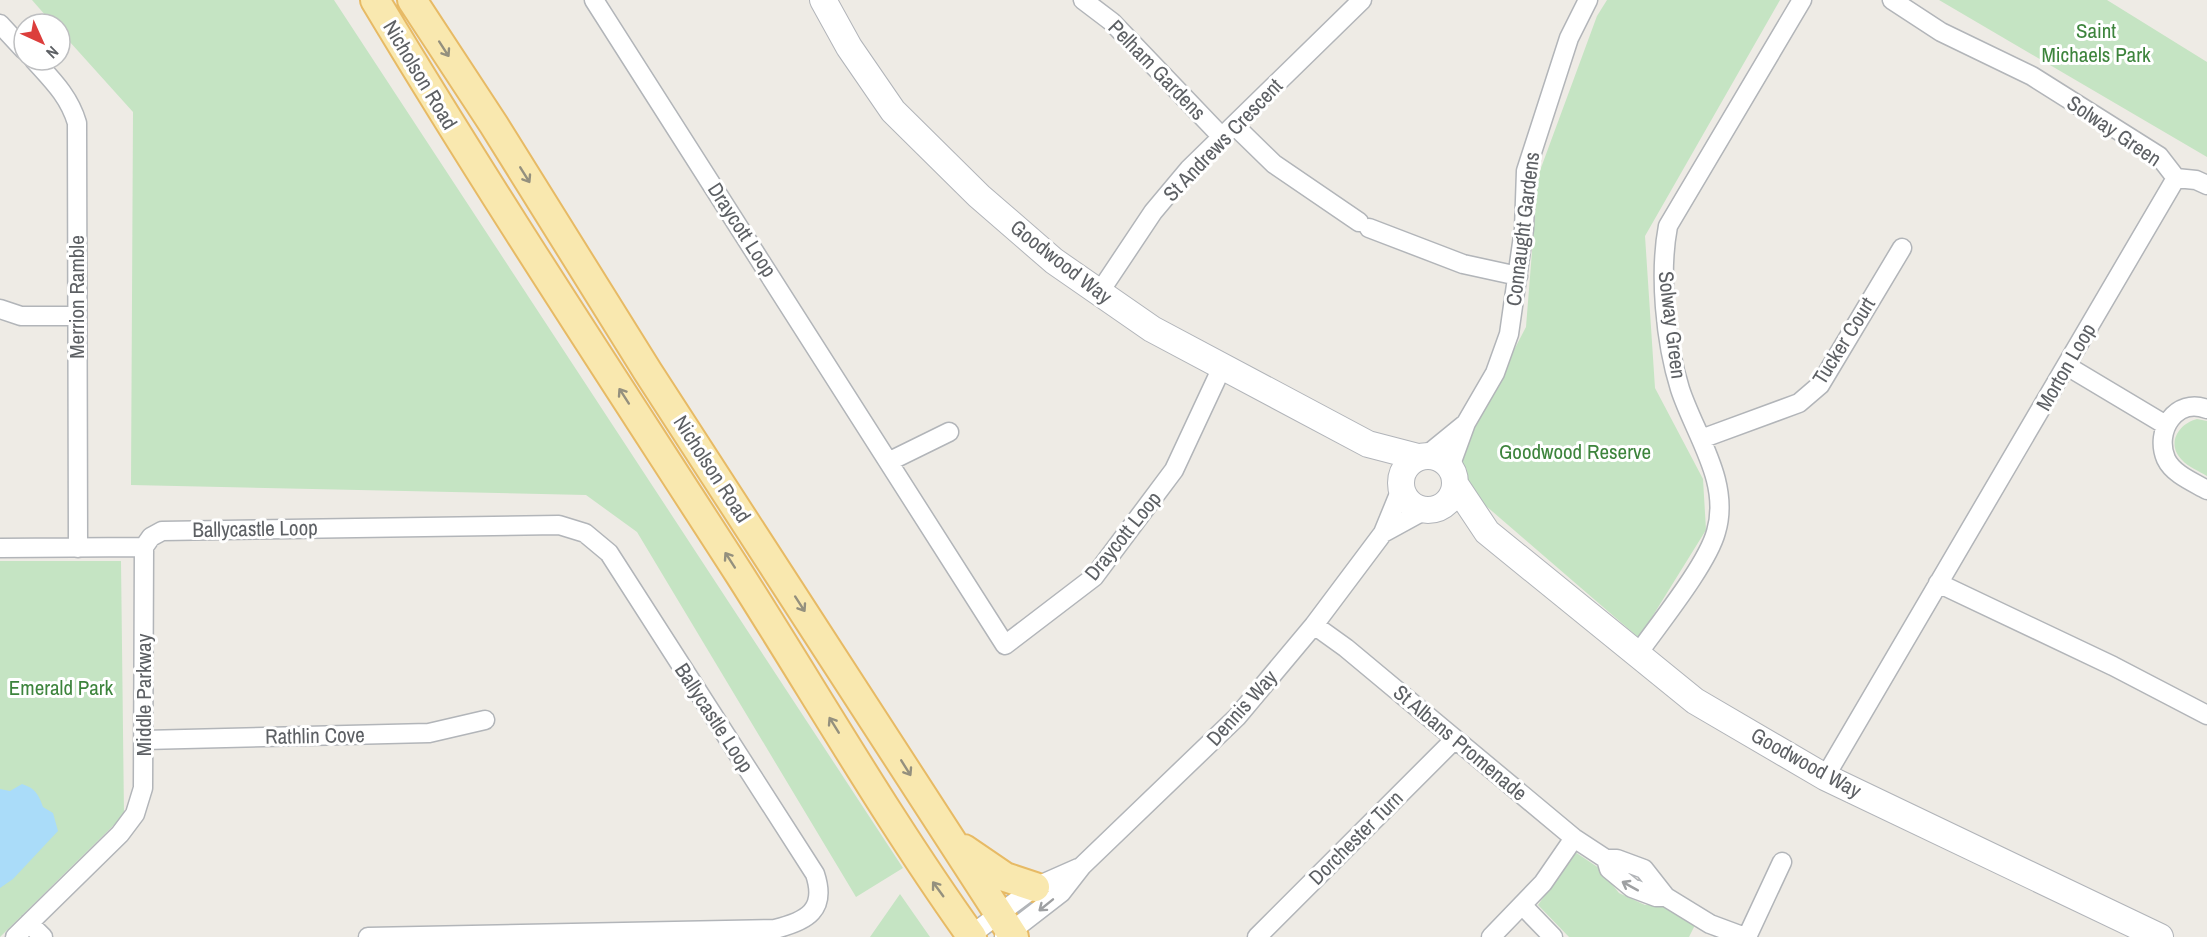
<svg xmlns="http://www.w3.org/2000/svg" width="2207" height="937" viewBox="0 0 2207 937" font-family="'Archivo Narrow',sans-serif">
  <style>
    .green { fill: #c5e4c3 }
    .water { fill: #aadcf9 }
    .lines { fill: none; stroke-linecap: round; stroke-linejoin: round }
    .street-casing { stroke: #b2b5b9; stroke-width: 21 }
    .secondary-casing { stroke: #b1b4b9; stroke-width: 28 }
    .primary-casing { stroke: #e7ba65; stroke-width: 32 }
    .street { stroke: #fff; stroke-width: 18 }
    .secondary { stroke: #fff; stroke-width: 26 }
    .primary { stroke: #f9e8af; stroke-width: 28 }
    .oneway { stroke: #94907e }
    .oneway2 { stroke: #9ea0a2 }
    .labels { text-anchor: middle; stroke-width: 6; stroke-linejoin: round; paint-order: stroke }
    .park-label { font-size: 21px; fill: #3d843c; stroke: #fff }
    .street-label { font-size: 21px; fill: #5d6064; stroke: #fff }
  </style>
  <rect width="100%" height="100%" fill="#eeebe5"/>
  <!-- green -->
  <path class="green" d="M 32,0 L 334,0 L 903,868 L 856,897 L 637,532 L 586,495 L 131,485 L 133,112 L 60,31 L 60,24 L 53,24 Z
    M 1607,0 L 1780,0 L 1645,236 L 1655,388 L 1703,479 L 1706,530 L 1639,638 L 1449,474 L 1526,327 L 1538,176 L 1597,16 Z
    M 1939,0 L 2107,0 L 2207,62 L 2207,157 Z
    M 2197,419 L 2207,421 L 2207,476 C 2199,471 2188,467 2182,460 C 2166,444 2178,424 2197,419 Z
    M 0,561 L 121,561 L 124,815 L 0,937 Z
    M 1575,852 L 1599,868 L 1619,893 L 1645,905 L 1660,903 L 1696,923 L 1689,937 L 1569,937 L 1538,905 Z
    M 900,894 L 930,937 L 870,937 Z"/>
  <!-- water -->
  <path class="water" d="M 22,784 C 35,788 39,795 43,807 L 53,813 L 58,831 L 13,879 L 0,888 L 0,789 L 10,791 Z"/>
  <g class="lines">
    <defs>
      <path id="street" d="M 594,0 L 1005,645 L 1094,577 L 1174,470 L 1223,365
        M 1083,0 L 1112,22 L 1222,137
        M 1892,0 L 1941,32 L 2032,76 L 2159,156 L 2176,178
        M 0,24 L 24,50
        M 34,60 C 52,80 69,96 77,123 L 78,548
        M 1234,125 L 1274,164 L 1359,222
        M 1369,228 L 1463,264 L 1518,276
        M 1099,293 L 1153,212 L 1189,169 L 1362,0
        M 0,309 L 21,316 L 77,316
        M 2067,366 L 2164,424
        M 2207,409 C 2176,397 2154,431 2166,459 C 2173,474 2193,482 2207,490
        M 1701,439 L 1799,403 L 1820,385 L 1902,248
        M 1427,455 L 1465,424
        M 890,461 L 949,432
        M 1450,467 L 1466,423 L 1495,373 L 1509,334 L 1524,229 L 1526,171 L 1569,38 L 1588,0
        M 1383,533 L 1425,510
        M 144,547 L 151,537 L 162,531 L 559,525 L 585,533 L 609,553 L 815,874 C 827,910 807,921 775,929 L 368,937
        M 0,548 L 144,547
        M 1938,583 L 2113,666 L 2207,715
        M 1314,625 L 1346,648 L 1574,838 L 1606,859 L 1617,859 L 1644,869 L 1666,897
        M 1637,655 C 1658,625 1707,565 1716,532 C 1731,482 1695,435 1680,389 C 1665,341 1659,274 1668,226 L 1802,0
        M 144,740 L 429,733 L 485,720
        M 1825,777 L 2176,178 L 2196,180 L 2207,185
        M 1606,859 L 1609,869 L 1632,888 L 1656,897 L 1666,897 L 1710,924 L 1745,937
        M 1523,906 L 1553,937
        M 29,923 L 43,937
        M 971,935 L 1035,887 L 1078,868
        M 15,937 L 120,834 L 135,814 L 143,788 L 144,547
        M 1004,937 L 1061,893 L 1082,866 L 1237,717 L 1314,625 L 1383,533 L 1401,489
        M 1257,937 L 1455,739
        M 1491,937 L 1543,883 L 1574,838
        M 1747,937 L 1782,862"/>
      <path id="secondary" d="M 823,0 L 849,47 L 893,111 L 979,196 L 1054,261 L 1152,329 L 1368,444 L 1418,457
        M1401 483a27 27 0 1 1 54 0a27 27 0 1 1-54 0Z
        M 1455,484 L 1487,532 L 1695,701 L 1825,777 L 2160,937"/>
      <path id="primary" d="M 375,0 C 492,195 617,384 740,575 C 817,696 889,821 972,937
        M 412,0 L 494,125 L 648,372 L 1014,937
        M 964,849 L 1005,877 L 1035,887"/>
    </defs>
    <!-- street casing -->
    <use href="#street" class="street-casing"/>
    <!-- secondary casing -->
    <use href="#secondary" class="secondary-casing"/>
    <!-- primary casing -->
    <use href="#primary" class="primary-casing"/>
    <!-- street -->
    <use href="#street" class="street"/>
    <!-- secondary -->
    <use href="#secondary" class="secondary"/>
    <!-- primary -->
    <use href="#primary" class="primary"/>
  </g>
  <!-- one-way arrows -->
  <defs><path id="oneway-shaft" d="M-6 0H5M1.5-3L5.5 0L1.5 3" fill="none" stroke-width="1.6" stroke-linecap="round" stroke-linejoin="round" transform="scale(1.5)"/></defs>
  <g class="oneway">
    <use href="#oneway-shaft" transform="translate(444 49) rotate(57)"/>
    <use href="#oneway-shaft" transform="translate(525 175) rotate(58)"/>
    <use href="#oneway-shaft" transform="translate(624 396) rotate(-123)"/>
    <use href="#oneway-shaft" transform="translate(730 560) rotate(-123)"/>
    <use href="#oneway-shaft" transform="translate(800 604) rotate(57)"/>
    <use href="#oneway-shaft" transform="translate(834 725) rotate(-122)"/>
    <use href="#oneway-shaft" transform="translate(906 768) rotate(58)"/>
    <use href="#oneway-shaft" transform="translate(938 889) rotate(-126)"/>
  </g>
  <g class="oneway2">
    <use href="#oneway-shaft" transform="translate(1630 886) rotate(-151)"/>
    <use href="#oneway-shaft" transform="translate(1046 905) rotate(141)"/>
  </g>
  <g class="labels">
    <!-- park labels -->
    <g class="park-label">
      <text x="2096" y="38">Saint<tspan x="2096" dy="24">Michaels Park</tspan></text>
      <text x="1575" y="459">Goodwood Reserve</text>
      <text x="61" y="695">Emerald Park</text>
    </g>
    <!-- street labels -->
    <g class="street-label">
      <text transform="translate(1157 70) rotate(46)" y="7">Pelham Gardens</text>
      <text transform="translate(420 75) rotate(59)" y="7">Nicholson Road</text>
      <text transform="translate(2114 131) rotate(34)" y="7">Solway Green</text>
      <text transform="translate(1223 140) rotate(-46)" y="7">St Andrews Crescent</text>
      <text transform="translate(1523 229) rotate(-83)" y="7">Connaught Gardens</text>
      <text transform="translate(742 230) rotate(57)" y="7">Draycott Loop</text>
      <text transform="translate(1061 262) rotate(38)" y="7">Goodwood Way</text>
      <text transform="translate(77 297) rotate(-90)" y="7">Merrion Ramble</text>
      <text transform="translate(1672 325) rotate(83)" y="7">Solway Green</text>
      <text transform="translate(1844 341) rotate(-58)" y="7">Tucker Court</text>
      <text transform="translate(2066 367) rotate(-60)" y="7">Morton Loop</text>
      <text transform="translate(712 469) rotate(57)" y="7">Nicholson Road</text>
      <text transform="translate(255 529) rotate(-1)" y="7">Ballycastle Loop</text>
      <text transform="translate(1123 536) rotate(-51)" y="7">Draycott Loop</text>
      <text transform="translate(144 695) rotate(-90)" y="7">Middle Parkway</text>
      <text transform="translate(1242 708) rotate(-48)" y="7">Dennis Way</text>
      <text transform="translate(714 718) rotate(57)" y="7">Ballycastle Loop</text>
      <text transform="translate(315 736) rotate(-1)" y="7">Rathlin Cove</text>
      <text transform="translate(1460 743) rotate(40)" y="7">St Albans Promenade</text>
      <text transform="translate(1806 763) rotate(29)" y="7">Goodwood Way</text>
      <text transform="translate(1356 838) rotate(-45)" y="7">Dorchester Turn</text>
    </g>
  </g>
  <!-- north arrow -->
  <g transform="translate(42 42) rotate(135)"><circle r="28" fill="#ffffff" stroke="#bebfc1" stroke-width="1.5"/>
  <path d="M0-4.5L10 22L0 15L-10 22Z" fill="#dc3e3c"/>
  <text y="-9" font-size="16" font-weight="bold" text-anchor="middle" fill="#5d6064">N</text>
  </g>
</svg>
